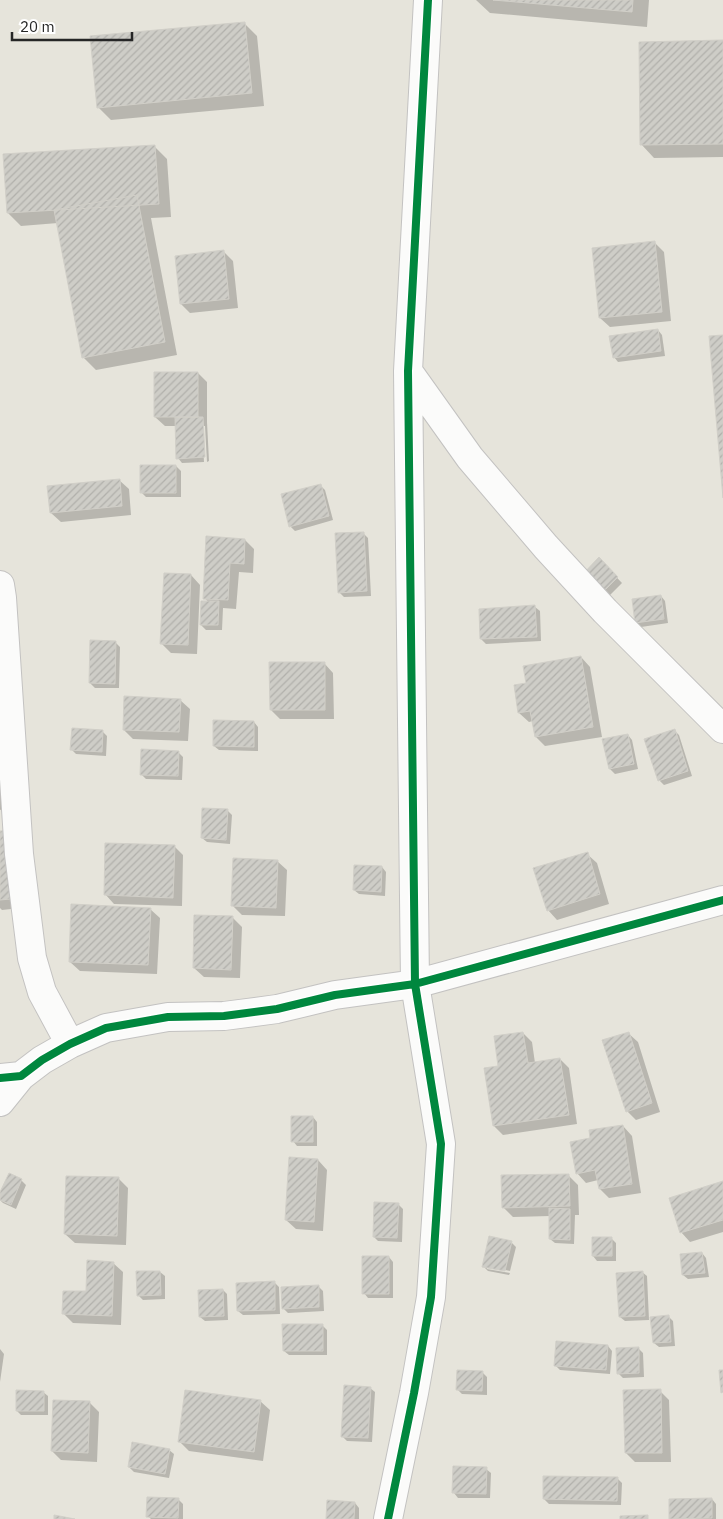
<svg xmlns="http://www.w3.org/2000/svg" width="723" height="1519" viewBox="0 0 723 1519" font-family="'IBM Plex Sans',sans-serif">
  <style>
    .shadow { fill: #0003 }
    .building { fill: url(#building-hatch); stroke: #d1cfc8 }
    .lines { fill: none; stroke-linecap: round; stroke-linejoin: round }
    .street-casing { stroke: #c3c2c1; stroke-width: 30 }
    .street { stroke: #fbfbfa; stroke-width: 28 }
    .cycleway-casing { stroke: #fff; stroke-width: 11 }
    .cycleway { stroke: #00873e; stroke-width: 8 }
  </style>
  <defs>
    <pattern id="building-hatch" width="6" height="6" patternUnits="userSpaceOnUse" patternTransform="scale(1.25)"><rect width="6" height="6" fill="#cecdc7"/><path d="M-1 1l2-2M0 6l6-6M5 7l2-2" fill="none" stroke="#b1b0ab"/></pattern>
  </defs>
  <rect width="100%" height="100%" fill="#e6e4db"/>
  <!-- shadow -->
  <path class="shadow" d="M 476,0 L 649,0 L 647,27 L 490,13 Z
    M 244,23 L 257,36 L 264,106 L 111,120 L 98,107 Z
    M 723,41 L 723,157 L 654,158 L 641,144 Z
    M 154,146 L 167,159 L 171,217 L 151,218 L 177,355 L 96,370 L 83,357 L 58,223 L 21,226 L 8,213 Z
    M 654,242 L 664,252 L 671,321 L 610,327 L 600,318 L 593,249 Z
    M 224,252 L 233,261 L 238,308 L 190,313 L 181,304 Z
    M 658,330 L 662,335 L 665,356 L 618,362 L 614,357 Z
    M 198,373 L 207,382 L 207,422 L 209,461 L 207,462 L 205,426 L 202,426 L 204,462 L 182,463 L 178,458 L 176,426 L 165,426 L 155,417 Z
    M 176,466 L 181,471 L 181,497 L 146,497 L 141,492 Z
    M 119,480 L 129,489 L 131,515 L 61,522 L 51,513 Z
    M 320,485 L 325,490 L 333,520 L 295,531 L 290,526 Z
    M 363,533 L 368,538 L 371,596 L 344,597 L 339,592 Z
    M 245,540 L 254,549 L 253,573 L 239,572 L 236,609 L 223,608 L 222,630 L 206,630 L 201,625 L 208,602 L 205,598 Z
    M 599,559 L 622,583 L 608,597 L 584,574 Z
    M 191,575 L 200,585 L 197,654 L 171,653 L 162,644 Z
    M 661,596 L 665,601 L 668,623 L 641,627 L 636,622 Z
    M 535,607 L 540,611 L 541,641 L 486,644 L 481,639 Z
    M 115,642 L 120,647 L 119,688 L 95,688 L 90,683 Z
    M 581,657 L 590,667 L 602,737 L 545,746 L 536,737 L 533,721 L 529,722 L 519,713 L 515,686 L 527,684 Z
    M 324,663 L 333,673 L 334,719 L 280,719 L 271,710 Z
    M 180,700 L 190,709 L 188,741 L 133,739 L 124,730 Z
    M 254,722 L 258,727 L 258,751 L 219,750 L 214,746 Z
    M 674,730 L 679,735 L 692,776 L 664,785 L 659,780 Z
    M 102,731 L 107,736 L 106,756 L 76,754 L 72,750 Z
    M 628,735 L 632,740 L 638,769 L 615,774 L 610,769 L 604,740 Z
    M 178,752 L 183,757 L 182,780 L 146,779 L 141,774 Z
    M 0,774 L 13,805 L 0,810 Z
    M 227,810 L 232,815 L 230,844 L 207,842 L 202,838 Z
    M 0,833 L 29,907 L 2,910 L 0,908 Z
    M 174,846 L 183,855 L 182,906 L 114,904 L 105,894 Z
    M 587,854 L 597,863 L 609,904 L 557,920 L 548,910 Z
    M 277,861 L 287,870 L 285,916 L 242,915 L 233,906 Z
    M 382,867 L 386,872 L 385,896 L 359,894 L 354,890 Z
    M 150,909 L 160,918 L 157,974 L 80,971 L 70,962 Z
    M 233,918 L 242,927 L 240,978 L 204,977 L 194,968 Z
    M 523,1033 L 532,1042 L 535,1063 L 560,1059 L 569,1068 L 577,1124 L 503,1135 L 494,1126 L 500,1067 Z
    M 628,1033 L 638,1042 L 660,1112 L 636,1120 L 627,1111 Z
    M 313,1117 L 317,1122 L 317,1146 L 297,1146 L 293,1141 Z
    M 623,1126 L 632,1136 L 641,1193 L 609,1198 L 600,1189 L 598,1180 L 586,1183 L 577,1173 L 592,1139 Z
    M 318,1160 L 327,1170 L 323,1231 L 296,1229 L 286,1220 Z
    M 569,1176 L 578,1185 L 579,1215 L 575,1215 L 574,1244 L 555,1243 L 550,1239 L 550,1216 L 513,1217 L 503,1207 Z
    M 118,1178 L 128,1188 L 126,1245 L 75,1243 L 65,1234 Z
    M 21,1180 L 26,1185 L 16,1209 L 3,1203 L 0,1200 L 0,1195 Z
    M 723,1183 L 723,1232 L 690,1242 L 681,1232 Z
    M 398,1204 L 403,1209 L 402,1242 L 378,1241 L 374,1237 Z
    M 611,1238 L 616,1243 L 616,1261 L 597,1261 L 593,1256 Z
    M 511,1242 L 516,1247 L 510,1271 L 487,1266 L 487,1269 L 510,1273 L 509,1275 L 488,1271 L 483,1266 Z
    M 702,1253 L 706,1258 L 709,1277 L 688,1279 L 683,1275 Z
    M 389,1257 L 393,1262 L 393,1298 L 368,1298 L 364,1293 Z
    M 113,1263 L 123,1272 L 121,1325 L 73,1323 L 63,1313 L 88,1292 Z
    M 160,1272 L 165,1276 L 165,1299 L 143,1300 L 138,1295 Z
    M 642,1272 L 647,1276 L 649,1320 L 625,1321 L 620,1317 Z
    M 274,1282 L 279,1287 L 280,1314 L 243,1315 L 238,1311 Z
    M 318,1286 L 323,1291 L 324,1311 L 288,1313 L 283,1308 Z
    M 223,1290 L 227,1294 L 228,1320 L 205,1321 L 200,1317 Z
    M 668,1316 L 673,1321 L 675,1346 L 659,1347 L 654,1343 Z
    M 322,1325 L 327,1330 L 327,1355 L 289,1355 L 284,1351 Z
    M 608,1346 L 612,1351 L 610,1374 L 560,1370 L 555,1365 Z
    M 638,1348 L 643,1353 L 644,1377 L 623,1378 L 618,1373 Z
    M 0,1349 L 4,1354 L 0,1382 Z
    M 482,1372 L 487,1377 L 487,1395 L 462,1394 L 457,1389 Z
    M 370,1388 L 375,1392 L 372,1442 L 347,1441 L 342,1436 Z
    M 660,1391 L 669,1400 L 671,1462 L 635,1462 L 626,1453 Z
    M 43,1392 L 48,1396 L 48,1415 L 21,1415 L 17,1411 Z
    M 260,1401 L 270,1410 L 263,1461 L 189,1451 L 180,1442 Z
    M 90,1403 L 99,1412 L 97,1462 L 61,1460 L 52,1451 Z
    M 169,1450 L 174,1454 L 169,1478 L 134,1472 L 129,1467 Z
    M 486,1469 L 491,1473 L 490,1498 L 458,1498 L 454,1493 Z
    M 617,1478 L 622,1483 L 621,1505 L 549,1504 L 544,1499 Z
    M 178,1499 L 183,1504 L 183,1519 L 151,1519 L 148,1516 Z
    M 712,1499 L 716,1504 L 716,1519 L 670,1519 L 670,1500 Z
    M 355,1503 L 359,1508 L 359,1519 L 327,1519 Z"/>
  <!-- building -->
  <path class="building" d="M 493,0 L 633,0 L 632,12 Z
    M 245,22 L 252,93 L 97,108 L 90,36 Z
    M 723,40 L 723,144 L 640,145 L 639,42 Z
    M 155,145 L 159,204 L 7,213 L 3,154 Z
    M 137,195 L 165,342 L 82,358 L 54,210 Z
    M 655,241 L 662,312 L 599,318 L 592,248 Z
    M 224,250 L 229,299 L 180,304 L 175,256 Z
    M 658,329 L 661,351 L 613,358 L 609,336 Z
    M 723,335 L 723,498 L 709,336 Z
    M 154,372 L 198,372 L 198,417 L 154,417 Z
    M 175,417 L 203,417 L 205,457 L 176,459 Z
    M 140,465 L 176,465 L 176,493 L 140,493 Z
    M 120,479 L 122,506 L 50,513 L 47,486 Z
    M 321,484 L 329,516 L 289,527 L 281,494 Z
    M 364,532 L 367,591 L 338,593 L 335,533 Z
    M 206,536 L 245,539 L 244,564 L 230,563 L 228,600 L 203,599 Z
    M 599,557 L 618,577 L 602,593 L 583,574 Z
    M 164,573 L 191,574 L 188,645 L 160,644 Z
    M 661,595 L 664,619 L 635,623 L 632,599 Z
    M 201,601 L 219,601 L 218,625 L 200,625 Z
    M 535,605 L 537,637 L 480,639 L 479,609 Z
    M 90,640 L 116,641 L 115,684 L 89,683 Z
    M 581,656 L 593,727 L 535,737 L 530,711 L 518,713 L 514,685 L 526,683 L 523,666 Z
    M 269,662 L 325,662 L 325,710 L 270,710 Z
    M 124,696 L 181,699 L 179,732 L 123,730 Z
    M 213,720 L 254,721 L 254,747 L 213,746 Z
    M 72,728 L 103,730 L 102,752 L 70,750 Z
    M 675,729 L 688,771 L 658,781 L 644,739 Z
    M 628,734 L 634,764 L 609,769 L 602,739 Z
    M 141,749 L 179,751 L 178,776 L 140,775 Z
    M 202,808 L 228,809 L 226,840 L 201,838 Z
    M 14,830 L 21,898 L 0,900 L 0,831 Z
    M 105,843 L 175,845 L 173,898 L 104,895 Z
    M 588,852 L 600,894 L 547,911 L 533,868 Z
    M 233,858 L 278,860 L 276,908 L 231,906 Z
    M 354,865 L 382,866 L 381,892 L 353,890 Z
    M 71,904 L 151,908 L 148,965 L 69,962 Z
    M 194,915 L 233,916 L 231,970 L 193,968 Z
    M 523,1032 L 528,1063 L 560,1058 L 569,1115 L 493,1126 L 484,1068 L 498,1066 L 494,1036 Z
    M 629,1032 L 652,1103 L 626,1112 L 602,1040 Z
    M 291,1116 L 313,1116 L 313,1142 L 291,1142 Z
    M 623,1125 L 632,1184 L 599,1189 L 595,1170 L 576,1174 L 570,1142 L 590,1138 L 589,1130 Z
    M 289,1157 L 318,1159 L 314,1222 L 285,1220 Z
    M 9,1173 L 22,1179 L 11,1205 L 0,1200 L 0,1192 Z
    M 569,1174 L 570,1206 L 502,1208 L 501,1175 Z
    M 66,1176 L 119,1177 L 117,1236 L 64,1234 Z
    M 723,1181 L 723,1220 L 680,1233 L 669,1198 Z
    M 374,1202 L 399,1203 L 397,1238 L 373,1237 Z
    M 549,1208 L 570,1209 L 570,1240 L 549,1239 Z
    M 489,1236 L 512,1241 L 505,1271 L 482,1267 Z
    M 592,1237 L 612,1237 L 612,1256 L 592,1256 Z
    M 702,1252 L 705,1273 L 682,1275 L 680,1254 Z
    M 362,1256 L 389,1256 L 389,1294 L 362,1294 Z
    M 87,1260 L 114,1262 L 112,1316 L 62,1314 L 63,1291 L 86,1291 Z
    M 136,1271 L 160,1271 L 161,1295 L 137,1296 Z
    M 643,1271 L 645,1316 L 619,1317 L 616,1273 Z
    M 275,1281 L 275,1310 L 237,1311 L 236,1283 Z
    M 319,1285 L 319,1307 L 282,1309 L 281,1287 Z
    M 223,1289 L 224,1316 L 199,1317 L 198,1290 Z
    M 669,1315 L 671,1342 L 653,1343 L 650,1317 Z
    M 282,1324 L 323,1324 L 323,1351 L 283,1351 Z
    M 556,1341 L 608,1345 L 606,1370 L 554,1366 Z
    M 639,1347 L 639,1373 L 617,1374 L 616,1348 Z
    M 457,1370 L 483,1371 L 482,1391 L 456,1390 Z
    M 719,1370 L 723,1370 L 723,1392 L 721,1393 Z
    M 344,1385 L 371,1387 L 368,1438 L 341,1437 Z
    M 661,1389 L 662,1453 L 625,1453 L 623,1390 Z
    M 16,1390 L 44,1391 L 44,1411 L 16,1411 Z
    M 185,1390 L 261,1400 L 254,1452 L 178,1442 Z
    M 53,1400 L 90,1401 L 88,1453 L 51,1451 Z
    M 132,1442 L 170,1449 L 165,1474 L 128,1467 Z
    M 453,1466 L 487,1467 L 486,1494 L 452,1493 Z
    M 543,1476 L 618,1477 L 617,1501 L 543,1499 Z
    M 147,1497 L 179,1498 L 178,1518 L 146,1517 Z
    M 712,1498 L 712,1518 L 669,1519 L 669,1499 Z
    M 327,1500 L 355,1502 L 354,1519 L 326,1519 Z
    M 54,1515 L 75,1519 L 54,1519 Z
    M 648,1515 L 648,1519 L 620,1519 L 620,1516 Z"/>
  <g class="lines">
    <defs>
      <path id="street" d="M 408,371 L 470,458 L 546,547 L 605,611 L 723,729
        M 0,585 L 2,598 L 19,854 L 32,958 L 42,992 L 70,1044
        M 0,1078 L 21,1076 L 42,1060 L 70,1044 L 106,1028 L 168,1017 L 224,1016 L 277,1009 L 335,995 L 415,984 L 723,900
        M 0,1102 L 21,1076
        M 388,1519 L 414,1393 L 431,1297 L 441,1144 L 415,984 L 408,371 L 428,0"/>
    </defs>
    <!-- street casing -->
    <use href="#street" class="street-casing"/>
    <!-- street -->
    <use href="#street" class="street"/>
    <defs>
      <path id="cycleway" d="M 0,1078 L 21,1076 L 42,1060 L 70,1044 L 106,1028 L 168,1017 L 224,1016 L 277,1009 L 335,995 L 415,984 L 723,900
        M 388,1519 L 414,1393 L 431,1297 L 441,1144 L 415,984 L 408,371 L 428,0"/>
    </defs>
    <!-- cycleway casing -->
    <use href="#cycleway" class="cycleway-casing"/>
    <!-- cycleway -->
    <use href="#cycleway" class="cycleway"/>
  </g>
  <!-- scale -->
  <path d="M12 32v8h120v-8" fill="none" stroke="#262626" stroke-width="2.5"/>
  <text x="20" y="32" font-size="15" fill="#262626" stroke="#ffffff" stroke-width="4" paint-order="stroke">20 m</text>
</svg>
